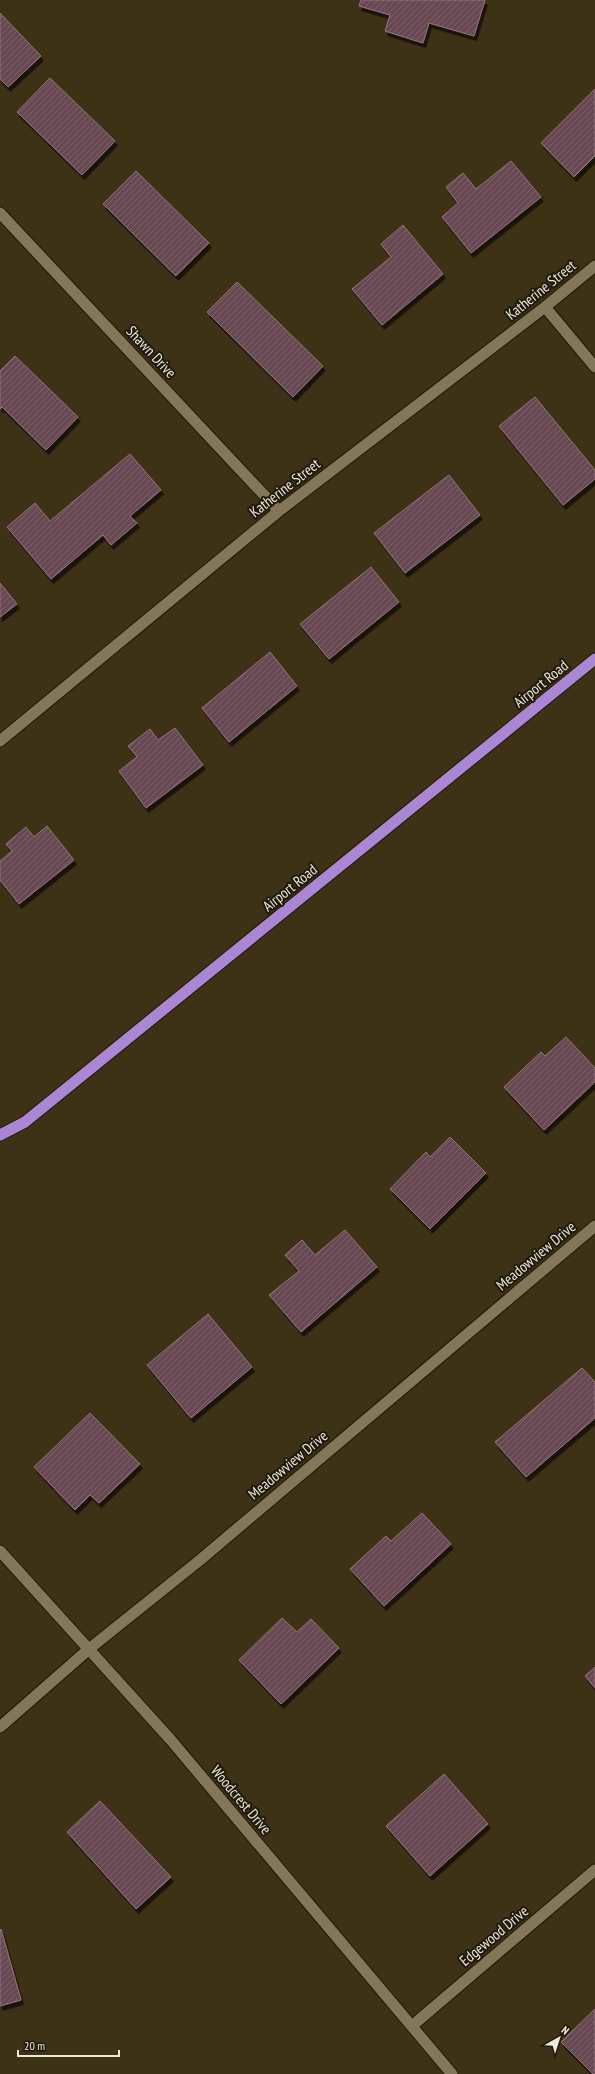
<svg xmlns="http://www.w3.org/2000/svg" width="595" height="2074" viewBox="0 0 595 2074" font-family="'PT Sans Narrow',sans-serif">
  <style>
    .building { fill: url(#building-hatch); stroke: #95737f; filter: url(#shadow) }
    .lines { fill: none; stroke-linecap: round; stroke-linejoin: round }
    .minor-casing { stroke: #241800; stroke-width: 13 }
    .trunk-casing { stroke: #241800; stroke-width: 13 }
    .minor { stroke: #847659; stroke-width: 11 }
    .trunk { stroke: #aa86d4; stroke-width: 11 }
    .labels { text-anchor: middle; stroke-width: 4; stroke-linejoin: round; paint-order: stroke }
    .street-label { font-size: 15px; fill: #efe7d7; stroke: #1f1a0e }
  </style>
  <defs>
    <pattern id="building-hatch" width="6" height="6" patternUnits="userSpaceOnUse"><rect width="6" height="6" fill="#674853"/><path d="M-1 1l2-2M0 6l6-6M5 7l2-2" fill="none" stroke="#7d626b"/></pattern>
    <filter id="shadow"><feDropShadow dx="2.5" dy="4.5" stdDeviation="0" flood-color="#0009"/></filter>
  </defs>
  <rect width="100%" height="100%" fill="#3d3116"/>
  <!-- building -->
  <path class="building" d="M 361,0 L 485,0 L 474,36 L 429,23 L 423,43 L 385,31 L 390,15 L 359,6 Z
    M 0,13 L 41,56 L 8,87 L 0,79 Z
    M 50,78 L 115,141 L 82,175 L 17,112 Z
    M 595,89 L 595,156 L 574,177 L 541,143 Z
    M 511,161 L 541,197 L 471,253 L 442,217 L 458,203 L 446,187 L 463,173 L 476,189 Z
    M 136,171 L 209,243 L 176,276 L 103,204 Z
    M 403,225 L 443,274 L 382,325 L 352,289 L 391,257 L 381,244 Z
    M 237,282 L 323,366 L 293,397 L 207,312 Z
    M 15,356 L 78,417 L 46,450 L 2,407 L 0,409 L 0,371 Z
    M 535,397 L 595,470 L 595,479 L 563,505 L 499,426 Z
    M 130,454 L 161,490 L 130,516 L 137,523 L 111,545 L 103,535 L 51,579 L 7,527 L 35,503 L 50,521 Z
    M 449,475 L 480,515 L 405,573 L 374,533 Z
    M 371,567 L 399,602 L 329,659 L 300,624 Z
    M 0,583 L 17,604 L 0,617 Z
    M 270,652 L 297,686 L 229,742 L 202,708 Z
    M 175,728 L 203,765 L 146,808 L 119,771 L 137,757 L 128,746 L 150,729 L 158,740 Z
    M 47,826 L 74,860 L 19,904 L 0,880 L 0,861 L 12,851 L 6,844 L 26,827 L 34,837 Z
    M 566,1037 L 595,1068 L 595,1082 L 544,1130 L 504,1087 L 541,1052 L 545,1056 Z
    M 450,1137 L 486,1173 L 430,1229 L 390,1189 L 426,1152 L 430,1157 Z
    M 345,1230 L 377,1267 L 301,1332 L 269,1295 L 299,1271 L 285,1255 L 302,1240 L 315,1255 Z
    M 208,1314 L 252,1367 L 191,1418 L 147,1365 Z
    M 582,1368 L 595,1382 L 595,1418 L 526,1477 L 495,1442 Z
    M 90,1413 L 140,1464 L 99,1503 L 90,1495 L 75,1510 L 34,1467 Z
    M 422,1513 L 451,1544 L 384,1606 L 350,1569 L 386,1536 L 391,1541 Z
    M 282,1618 L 297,1632 L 311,1619 L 339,1648 L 281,1704 L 239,1660 Z
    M 595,1667 L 595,1688 L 585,1676 Z
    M 444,1774 L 488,1824 L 430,1876 L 386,1826 Z
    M 100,1801 L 171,1877 L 136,1909 L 67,1832 Z
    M 1,1929 L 21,2000 L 0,2006 L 0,1930 Z
    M 595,2009 L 595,2074 L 593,2074 L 561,2042 Z"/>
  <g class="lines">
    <defs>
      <path id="minor" d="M 0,213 L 279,511
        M 545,307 L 595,367
        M 0,741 L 279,511 L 545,307 L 595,266
        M 0,1551 L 170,1739 L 452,2074
        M 0,1727 L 89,1649 L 200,1560 L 595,1226
        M 413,2025 L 595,1870"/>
      <path id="trunk" d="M 0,1135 L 25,1122 L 595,659"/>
    </defs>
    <!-- minor casing -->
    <use href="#minor" class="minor-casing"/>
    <!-- trunk casing -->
    <use href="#trunk" class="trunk-casing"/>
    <!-- minor -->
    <use href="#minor" class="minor"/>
    <!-- trunk -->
    <use href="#trunk" class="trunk"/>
  </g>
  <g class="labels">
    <!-- street labels -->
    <g class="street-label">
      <text transform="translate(541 290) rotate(-39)" y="5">Katherine Street</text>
      <text transform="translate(151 352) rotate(47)" y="5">Shawn Drive</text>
      <text transform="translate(285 488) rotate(-38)" y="5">Katherine Street</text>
      <text transform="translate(541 684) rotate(-39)" y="5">Airport Road</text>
      <text transform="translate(290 888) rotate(-39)" y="5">Airport Road</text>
      <text transform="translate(536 1256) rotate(-40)" y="5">Meadowview Drive</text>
      <text transform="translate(288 1465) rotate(-40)" y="5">Meadowview Drive</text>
      <text transform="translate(241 1800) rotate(50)" y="5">Woodcrest Drive</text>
      <text transform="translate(494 1936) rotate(-40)" y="5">Edgewood Drive</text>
    </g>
  </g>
  <!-- north arrow -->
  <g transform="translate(559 2038) rotate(39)" stroke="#1f1a0e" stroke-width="3" paint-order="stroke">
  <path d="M0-3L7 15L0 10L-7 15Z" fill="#efe7d7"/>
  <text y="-6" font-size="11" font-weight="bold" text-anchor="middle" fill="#efe7d7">N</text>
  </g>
  <!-- scale -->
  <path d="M18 2050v6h101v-6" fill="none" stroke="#efe7d7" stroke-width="2"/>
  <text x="24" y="2050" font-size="12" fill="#efe7d7" stroke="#1f1a0e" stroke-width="3" paint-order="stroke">20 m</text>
</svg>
